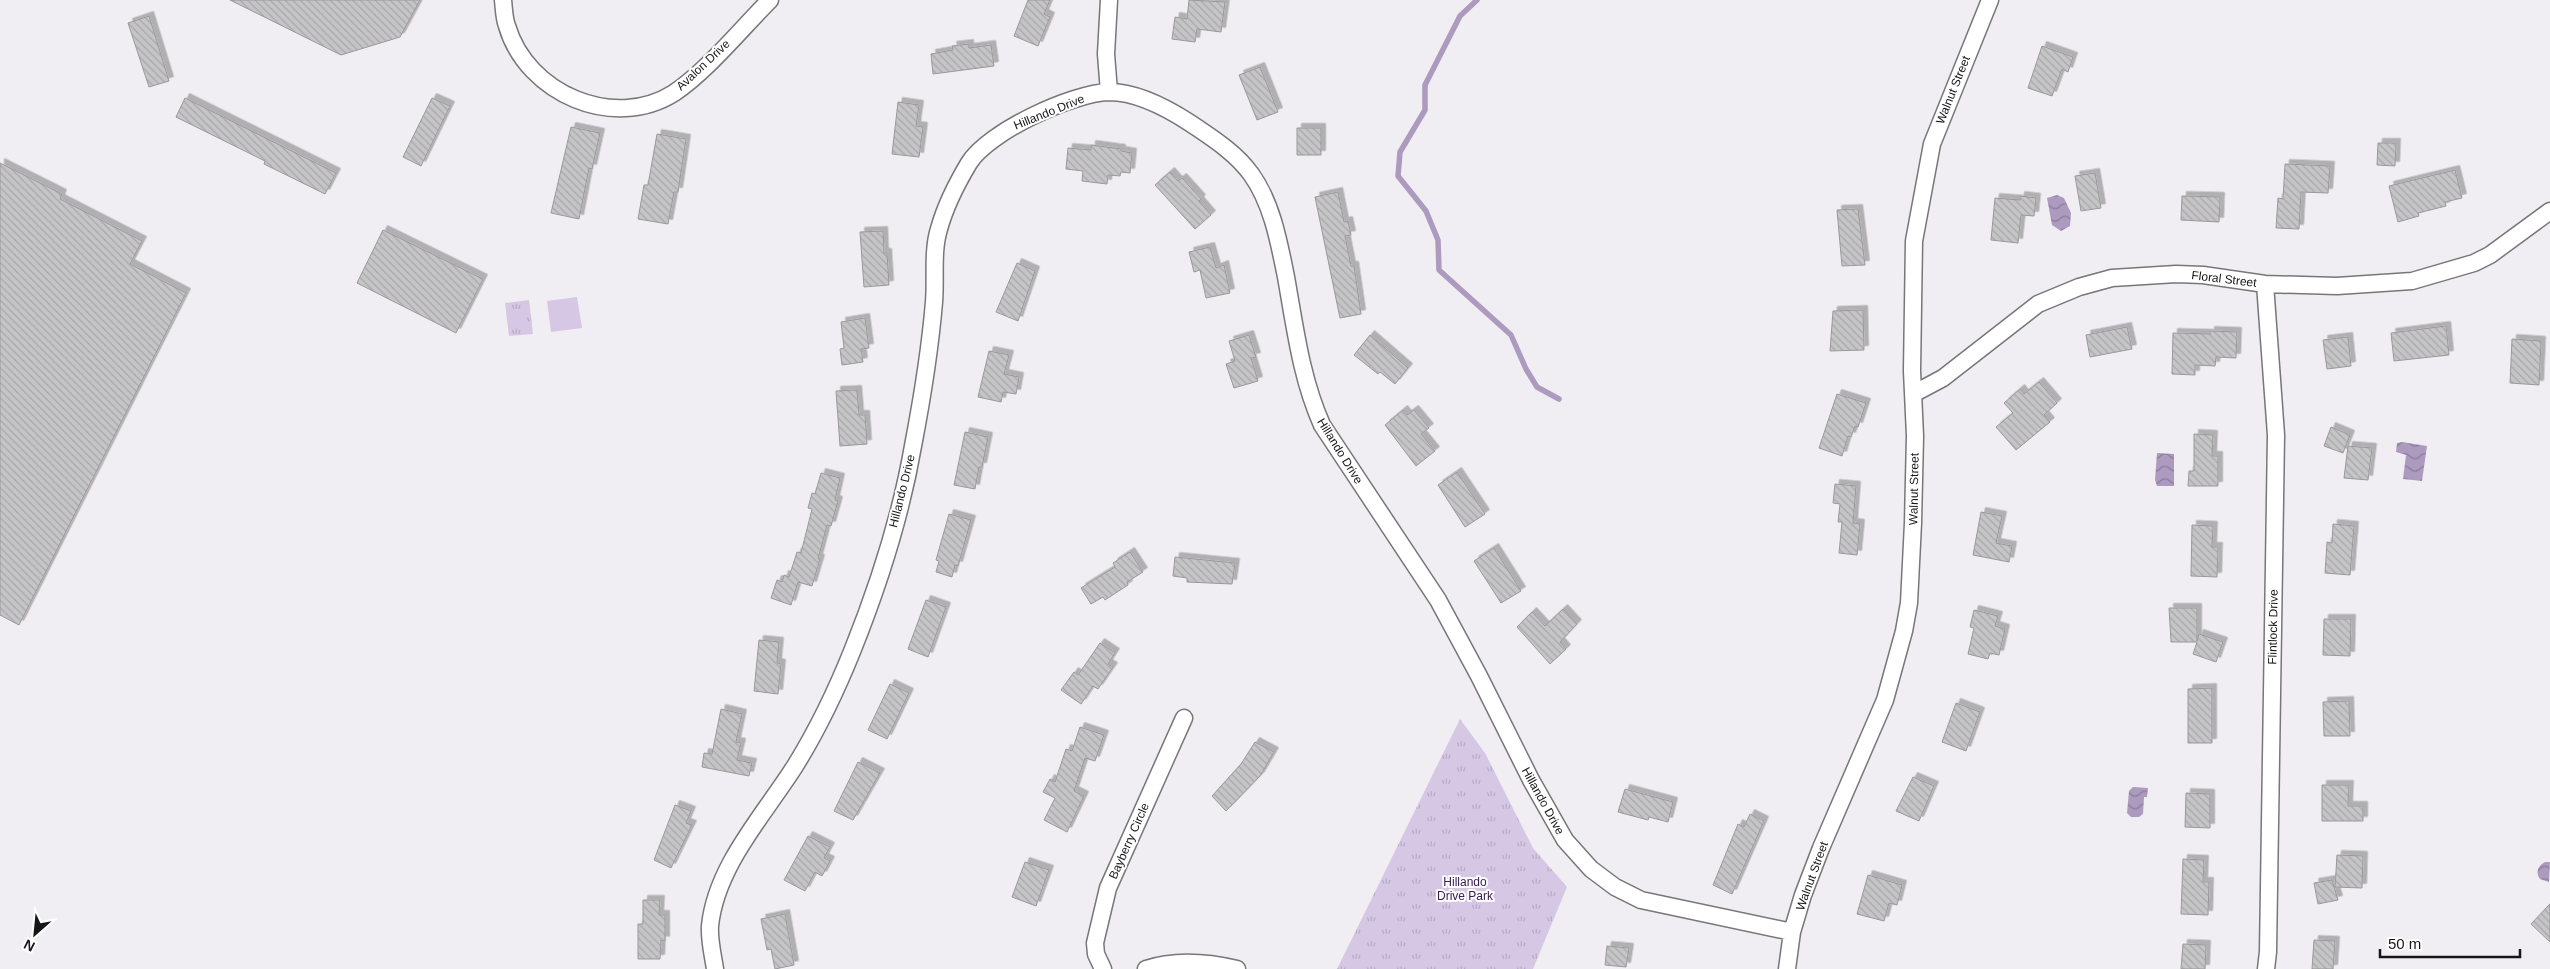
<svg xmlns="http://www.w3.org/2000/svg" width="2550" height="969" viewBox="0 0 2550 969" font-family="Helvetica,sans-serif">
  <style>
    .park { fill: url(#park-tufts) }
    .garden { fill: #d6c8e5 }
    .water { fill: url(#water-waves) }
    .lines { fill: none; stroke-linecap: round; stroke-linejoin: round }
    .stream { stroke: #ac9abf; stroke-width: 5.5 }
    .building { fill: url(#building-back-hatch); stroke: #99989b; filter: url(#shadow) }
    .minor-casing { stroke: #777679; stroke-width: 19 }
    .minor { stroke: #fff; stroke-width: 16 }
    .labels { text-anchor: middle; stroke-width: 4; stroke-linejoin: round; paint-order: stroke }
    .street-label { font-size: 12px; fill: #161517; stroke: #fff }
    .park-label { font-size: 12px; fill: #3a2050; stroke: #fff }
  </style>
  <defs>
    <pattern id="park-tufts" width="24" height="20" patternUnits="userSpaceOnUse" patternTransform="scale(1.25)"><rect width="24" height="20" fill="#d6c8e5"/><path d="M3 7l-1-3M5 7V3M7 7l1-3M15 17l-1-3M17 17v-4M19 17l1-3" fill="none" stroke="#b7abc4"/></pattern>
    <pattern id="water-waves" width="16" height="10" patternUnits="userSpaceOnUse" patternTransform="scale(1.25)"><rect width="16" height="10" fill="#ac9abf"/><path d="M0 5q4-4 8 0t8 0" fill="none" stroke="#8b7c9a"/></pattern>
    <pattern id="building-back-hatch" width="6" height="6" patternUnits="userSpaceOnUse" patternTransform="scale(1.25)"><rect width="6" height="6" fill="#c5c4c7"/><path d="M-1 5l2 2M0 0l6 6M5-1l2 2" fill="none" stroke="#a8a8aa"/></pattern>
    <filter id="shadow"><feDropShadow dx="4.5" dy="-4.5" stdDeviation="0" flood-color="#0004"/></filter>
  </defs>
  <rect width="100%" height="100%" fill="#f0eef2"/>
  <!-- park -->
  <path class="park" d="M 529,300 L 533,334 L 509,336 L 505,303 Z
    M 1460,719 L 1485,753 L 1533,848 L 1567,887 L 1533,969 L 1337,969 Z"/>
  <!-- garden -->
  <path class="garden" d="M 577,297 L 582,328 L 551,332 L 547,301 Z"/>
  <!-- water -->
  <path class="water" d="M 2057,195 L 2064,198 L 2071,213 L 2070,226 L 2061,231 L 2052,225 L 2047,198 Z
    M 2402,442 L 2427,446 L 2422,481 L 2403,479 L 2406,455 L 2396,452 L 2397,443 Z
    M 2157,453 L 2174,454 L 2174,486 L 2157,486 L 2155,480 Z
    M 2133,787 L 2148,788 L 2147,797 L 2144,797 L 2143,814 L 2139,817 L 2131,817 L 2127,813 L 2129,791 Z
    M 2545,862 L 2550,862 L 2549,882 L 2540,879 C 2535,872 2538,866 2545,862 Z"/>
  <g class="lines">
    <!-- stream -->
    <path class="stream" d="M 1477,0 L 1460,16 L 1425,85 L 1425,110 L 1400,152 L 1398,176 L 1426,211 L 1438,240 L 1439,270 L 1511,335 L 1526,369 L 1537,387 L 1559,399"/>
  </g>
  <!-- building -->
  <path class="building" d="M 230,0 L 420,0 L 400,37 L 341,55 Z
    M 1028,0 L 1050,0 L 1044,14 L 1050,17 L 1038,46 L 1014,36 Z
    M 1189,0 L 1225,2 L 1221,32 L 1197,29 L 1195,42 L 1172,39 L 1175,17 L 1187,19 Z
    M 149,16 L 169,81 L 149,87 L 128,23 Z
    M 969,44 L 969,48 L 991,45 L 994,66 L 933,74 L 931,54 L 953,50 L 952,46 Z
    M 2042,46 L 2073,57 L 2068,72 L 2062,69 L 2052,96 L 2028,88 Z
    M 1260,67 L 1278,112 L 1257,120 L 1239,75 Z
    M 185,98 L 336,173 L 325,194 L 264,164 L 265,161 L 176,117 Z
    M 432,98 L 450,106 L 421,166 L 403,157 Z
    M 898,102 L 919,105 L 916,126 L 923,127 L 919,157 L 892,154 Z
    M 571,127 L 600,133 L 592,169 L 589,168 L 579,219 L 551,213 Z
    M 1297,128 L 1321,128 L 1321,155 L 1297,155 Z
    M 657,134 L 686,139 L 678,192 L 674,192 L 668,224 L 638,219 L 644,185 L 648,185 Z
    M 2378,143 L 2396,143 L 2395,166 L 2377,165 Z
    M 1091,145 L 1121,149 L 1121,151 L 1132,153 L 1130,173 L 1121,172 L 1120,176 L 1108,175 L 1107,184 L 1082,181 L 1083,171 L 1066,169 L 1068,148 L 1091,150 Z
    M 0,163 L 62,194 L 60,199 L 142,241 L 130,264 L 186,293 L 19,625 L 0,615 Z
    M 2285,164 L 2330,166 L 2328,193 L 2301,192 L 2299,229 L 2276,228 L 2278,198 L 2283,199 Z
    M 2455,170 L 2462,198 L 2445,202 L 2446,206 L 2418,213 L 2419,216 L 2398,222 L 2389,186 Z
    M 1170,172 L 1178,181 L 1182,178 L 1201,199 L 1199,201 L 1211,215 L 1195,229 L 1155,185 Z
    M 2095,173 L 2101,208 L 2081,211 L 2075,176 Z
    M 1338,192 L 1344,222 L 1348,221 L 1351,235 L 1345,236 L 1351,266 L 1354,266 L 1361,314 L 1340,318 L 1315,197 Z
    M 2020,196 L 2036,198 L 2034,216 L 2021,215 L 2018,243 L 1991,240 L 1995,198 L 2020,200 Z
    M 2182,196 L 2220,197 L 2219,222 L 2181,220 Z
    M 1858,209 L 1865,265 L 1842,266 L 1837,210 Z
    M 383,230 L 483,279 L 456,333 L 357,283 Z
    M 883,231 L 884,253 L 887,253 L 889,285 L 864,287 L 860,232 Z
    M 1210,247 L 1216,268 L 1224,265 L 1230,293 L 1206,298 L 1200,270 L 1194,272 L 1189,252 Z
    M 1017,263 L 1035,271 L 1018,321 L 996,312 Z
    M 1863,310 L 1864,350 L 1830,351 L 1833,311 Z
    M 865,318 L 869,348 L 861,349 L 863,362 L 842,365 L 840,349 L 844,348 L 841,322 Z
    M 2446,326 L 2449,355 L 2394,361 L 2391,333 Z
    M 2127,327 L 2132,349 L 2090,357 L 2086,335 Z
    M 2210,331 L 2237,332 L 2236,358 L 2216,357 L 2215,366 L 2195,365 L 2195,375 L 2172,374 L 2173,333 L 2210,334 Z
    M 1249,335 L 1256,357 L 1251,358 L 1258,381 L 1234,388 L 1226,364 L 1235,361 L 1229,341 Z
    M 1370,335 L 1408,368 L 1395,384 L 1380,372 L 1378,374 L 1354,355 Z
    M 2348,337 L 2351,366 L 2327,369 L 2323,340 Z
    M 2512,339 L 2541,341 L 2539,385 L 2510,383 Z
    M 989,351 L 1009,355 L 1004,374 L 1019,377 L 1016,394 L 1003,392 L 1001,402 L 978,397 Z
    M 2039,382 L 2057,403 L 2044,415 L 2050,422 L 2016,450 L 1996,427 L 2013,413 L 2004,403 L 2020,389 L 2024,394 Z
    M 857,390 L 859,415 L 865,415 L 867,444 L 840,446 L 836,391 Z
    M 1837,394 L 1866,403 L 1858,427 L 1855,426 L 1851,437 L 1848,436 L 1842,456 L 1819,448 Z
    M 1403,410 L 1407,415 L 1414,410 L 1429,428 L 1421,434 L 1435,451 L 1416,466 L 1385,425 Z
    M 2331,427 L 2350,435 L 2343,453 L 2324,446 Z
    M 965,432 L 988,437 L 982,467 L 979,467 L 975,489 L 954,485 Z
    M 2194,434 L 2213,435 L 2212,456 L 2218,456 L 2218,486 L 2188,486 L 2189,471 L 2194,471 Z
    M 2348,446 L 2372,448 L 2368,480 L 2344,478 Z
    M 1457,472 L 1485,514 L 1465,527 L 1438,485 Z
    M 821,473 L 840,478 L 835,500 L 838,501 L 831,526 L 827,525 L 818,559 L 820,559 L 812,586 L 798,582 L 791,605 L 771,598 L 777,580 L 782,582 L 784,575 L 789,577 L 797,552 L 801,553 L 812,509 L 808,508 L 812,493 L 815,494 Z
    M 1835,484 L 1856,486 L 1853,523 L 1860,524 L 1857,555 L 1839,553 L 1842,522 L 1838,522 L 1840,504 L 1833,503 Z
    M 1981,512 L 2002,516 L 1996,543 L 2012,546 L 2009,562 L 1973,555 Z
    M 949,514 L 971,520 L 958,566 L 955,565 L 952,577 L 936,572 L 939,561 L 936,560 Z
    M 2333,524 L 2354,526 L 2350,575 L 2325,573 L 2327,542 L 2332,543 Z
    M 2192,525 L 2213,526 L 2212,547 L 2218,547 L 2217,577 L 2191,576 Z
    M 1494,548 L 1521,591 L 1501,603 L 1474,561 Z
    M 1130,552 L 1143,572 L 1127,582 L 1128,585 L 1105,600 L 1103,597 L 1091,604 L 1081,588 L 1115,567 L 1113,563 Z
    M 1175,557 L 1235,563 L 1232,584 L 1187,582 L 1187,578 L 1173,576 Z
    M 926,600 L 946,607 L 928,657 L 908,649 Z
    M 2169,608 L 2197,608 L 2197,641 L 2199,634 L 2223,642 L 2216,662 L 2193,654 L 2197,642 L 2171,642 Z
    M 1563,609 L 1577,624 L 1560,642 L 1566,649 L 1550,664 L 1517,627 L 1532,612 L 1545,626 Z
    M 1974,610 L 1998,616 L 1995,626 L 2005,629 L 1999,655 L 1990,653 L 1988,659 L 1968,654 L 1974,628 L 1970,627 Z
    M 2324,619 L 2351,619 L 2350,656 L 2323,655 Z
    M 759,640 L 779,642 L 777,663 L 781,664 L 778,694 L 754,691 Z
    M 1100,643 L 1115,653 L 1108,664 L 1113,667 L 1098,689 L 1093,686 L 1081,704 L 1061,690 L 1074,672 L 1078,675 Z
    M 890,684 L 909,693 L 887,739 L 868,730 Z
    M 2212,688 L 2212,743 L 2188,743 L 2188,689 Z
    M 2349,701 L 2350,736 L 2324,736 L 2323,702 Z
    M 1956,703 L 1980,712 L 1966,751 L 1942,742 Z
    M 721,709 L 742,714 L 736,742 L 741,743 L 737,760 L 752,763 L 749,776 L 702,767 L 704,753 L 712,754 Z
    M 1080,727 L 1104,735 L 1095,761 L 1085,758 L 1074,791 L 1084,796 L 1067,832 L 1044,820 L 1055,798 L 1043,792 L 1050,779 L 1055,782 L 1066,749 L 1072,751 Z
    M 1255,742 L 1274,752 L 1260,776 L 1226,811 L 1212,796 L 1241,764 Z
    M 858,762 L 880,773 L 853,820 L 834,811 Z
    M 1913,777 L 1934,786 L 1919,821 L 1896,811 Z
    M 2322,785 L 2349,785 L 2348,806 L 2363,806 L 2363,821 L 2322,821 Z
    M 1625,789 L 1673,802 L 1668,822 L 1649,817 L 1648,820 L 1618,812 Z
    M 2186,793 L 2210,794 L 2210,828 L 2185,827 Z
    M 675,805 L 691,811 L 686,823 L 692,825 L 671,868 L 654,860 Z
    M 1750,814 L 1764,821 L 1732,894 L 1713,885 L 1738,824 L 1744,827 Z
    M 808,836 L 830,847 L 824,858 L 830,861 L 822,876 L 815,872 L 805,891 L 784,880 Z
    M 2337,855 L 2363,856 L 2362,888 L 2335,887 Z
    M 2183,859 L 2204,860 L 2203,882 L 2209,882 L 2208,915 L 2181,914 Z
    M 1025,862 L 1049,870 L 1036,906 L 1012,897 Z
    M 1868,875 L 1902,885 L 1897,905 L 1889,903 L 1884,921 L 1857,914 Z
    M 2332,880 L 2338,900 L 2318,904 L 2314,883 Z
    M 643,900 L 660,900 L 659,915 L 665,915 L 665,941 L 661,940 L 660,959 L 638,959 L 638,924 L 643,924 Z
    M 2550,904 L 2550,942 L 2531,924 Z
    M 785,914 L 794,965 L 775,969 L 771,949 L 767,950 L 761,919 Z
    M 2314,940 L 2335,941 L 2333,969 L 2312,969 Z
    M 2183,944 L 2206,945 L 2205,969 L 2181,969 Z
    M 1607,946 L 1629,948 L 1626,967 L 1605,965 Z"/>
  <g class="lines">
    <defs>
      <path id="minor" d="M 503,0 C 504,9 504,18 507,26 C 527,94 614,131 674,93 C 707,71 741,29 770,0
        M 1109,0 L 1106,54 L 1109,92
        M 2265,284 L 2276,435 L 2268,952 L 2266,969
        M 1913,394 L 1943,378 L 2038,304 L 2079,287 L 2112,278 L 2176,274 L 2203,275 L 2265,284 L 2337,286 L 2412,281 L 2474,263 L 2490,255 L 2550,211
        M 715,969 C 713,955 709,940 710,926 C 716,866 764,815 795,766 C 818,729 837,689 853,649 C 879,584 901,515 913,446 C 922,399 930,350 934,302 C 936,279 932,251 939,229 C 945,207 957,183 969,163 C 988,132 1072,93 1109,92 C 1136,92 1167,108 1190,123 C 1212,138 1235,152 1251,174 C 1272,203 1279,242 1286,277 C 1295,327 1301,378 1322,425 L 1438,600 L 1479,676 L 1531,780 L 1565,840 L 1591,869 L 1615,887 L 1641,900 L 1792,932
        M 1103,969 L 1096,954 L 1095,943 L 1108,888 L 1184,718
        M 1146,969 C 1176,959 1207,962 1237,969
        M 1787,969 L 1792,932 L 1803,895 L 1821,848 L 1885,700 L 1904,631 L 1909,603 L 1913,523 L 1915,436 L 1912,371 L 1914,241 L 1932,144 L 1990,0"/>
    </defs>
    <!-- minor casing -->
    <use href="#minor" class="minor-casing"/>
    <!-- minor -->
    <use href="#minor" class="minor"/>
  </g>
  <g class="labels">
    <!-- street labels -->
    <g class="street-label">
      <text transform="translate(703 65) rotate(-43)" y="4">Avalon Drive</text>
      <text transform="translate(1953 90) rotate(-68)" y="4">Walnut Street</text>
      <text transform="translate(1049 112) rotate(-22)" y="4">Hillando Drive</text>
      <text transform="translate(2224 279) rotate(7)" y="4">Floral Street</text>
      <text transform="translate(1340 451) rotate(58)" y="4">Hillando Drive</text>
      <text transform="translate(1914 489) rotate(-89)" y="4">Walnut Street</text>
      <text transform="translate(902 491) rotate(-76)" y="4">Hillando Drive</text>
      <text transform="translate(2273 627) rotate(-89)" y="4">Flintlock Drive</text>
      <text transform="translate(1543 801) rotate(61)" y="4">Hillando Drive</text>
      <text transform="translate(1129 841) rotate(-66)" y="4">Bayberry Circle</text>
      <text transform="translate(1812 876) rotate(-70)" y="4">Walnut Street</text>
    </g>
    <!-- park labels -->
    <g class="park-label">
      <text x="1465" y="886">Hillando<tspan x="1465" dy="14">Drive Park</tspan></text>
    </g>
  </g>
  <!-- north arrow -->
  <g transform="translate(35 934) rotate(207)" stroke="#ffffff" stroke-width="4" paint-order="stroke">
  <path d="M0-4L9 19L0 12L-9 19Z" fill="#161517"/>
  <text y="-8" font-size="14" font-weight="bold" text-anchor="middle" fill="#161517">N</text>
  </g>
  <!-- scale -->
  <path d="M2380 949v8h140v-8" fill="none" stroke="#161517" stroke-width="2.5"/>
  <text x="2388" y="949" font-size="15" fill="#161517" stroke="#ffffff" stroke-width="4" paint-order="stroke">50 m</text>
</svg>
